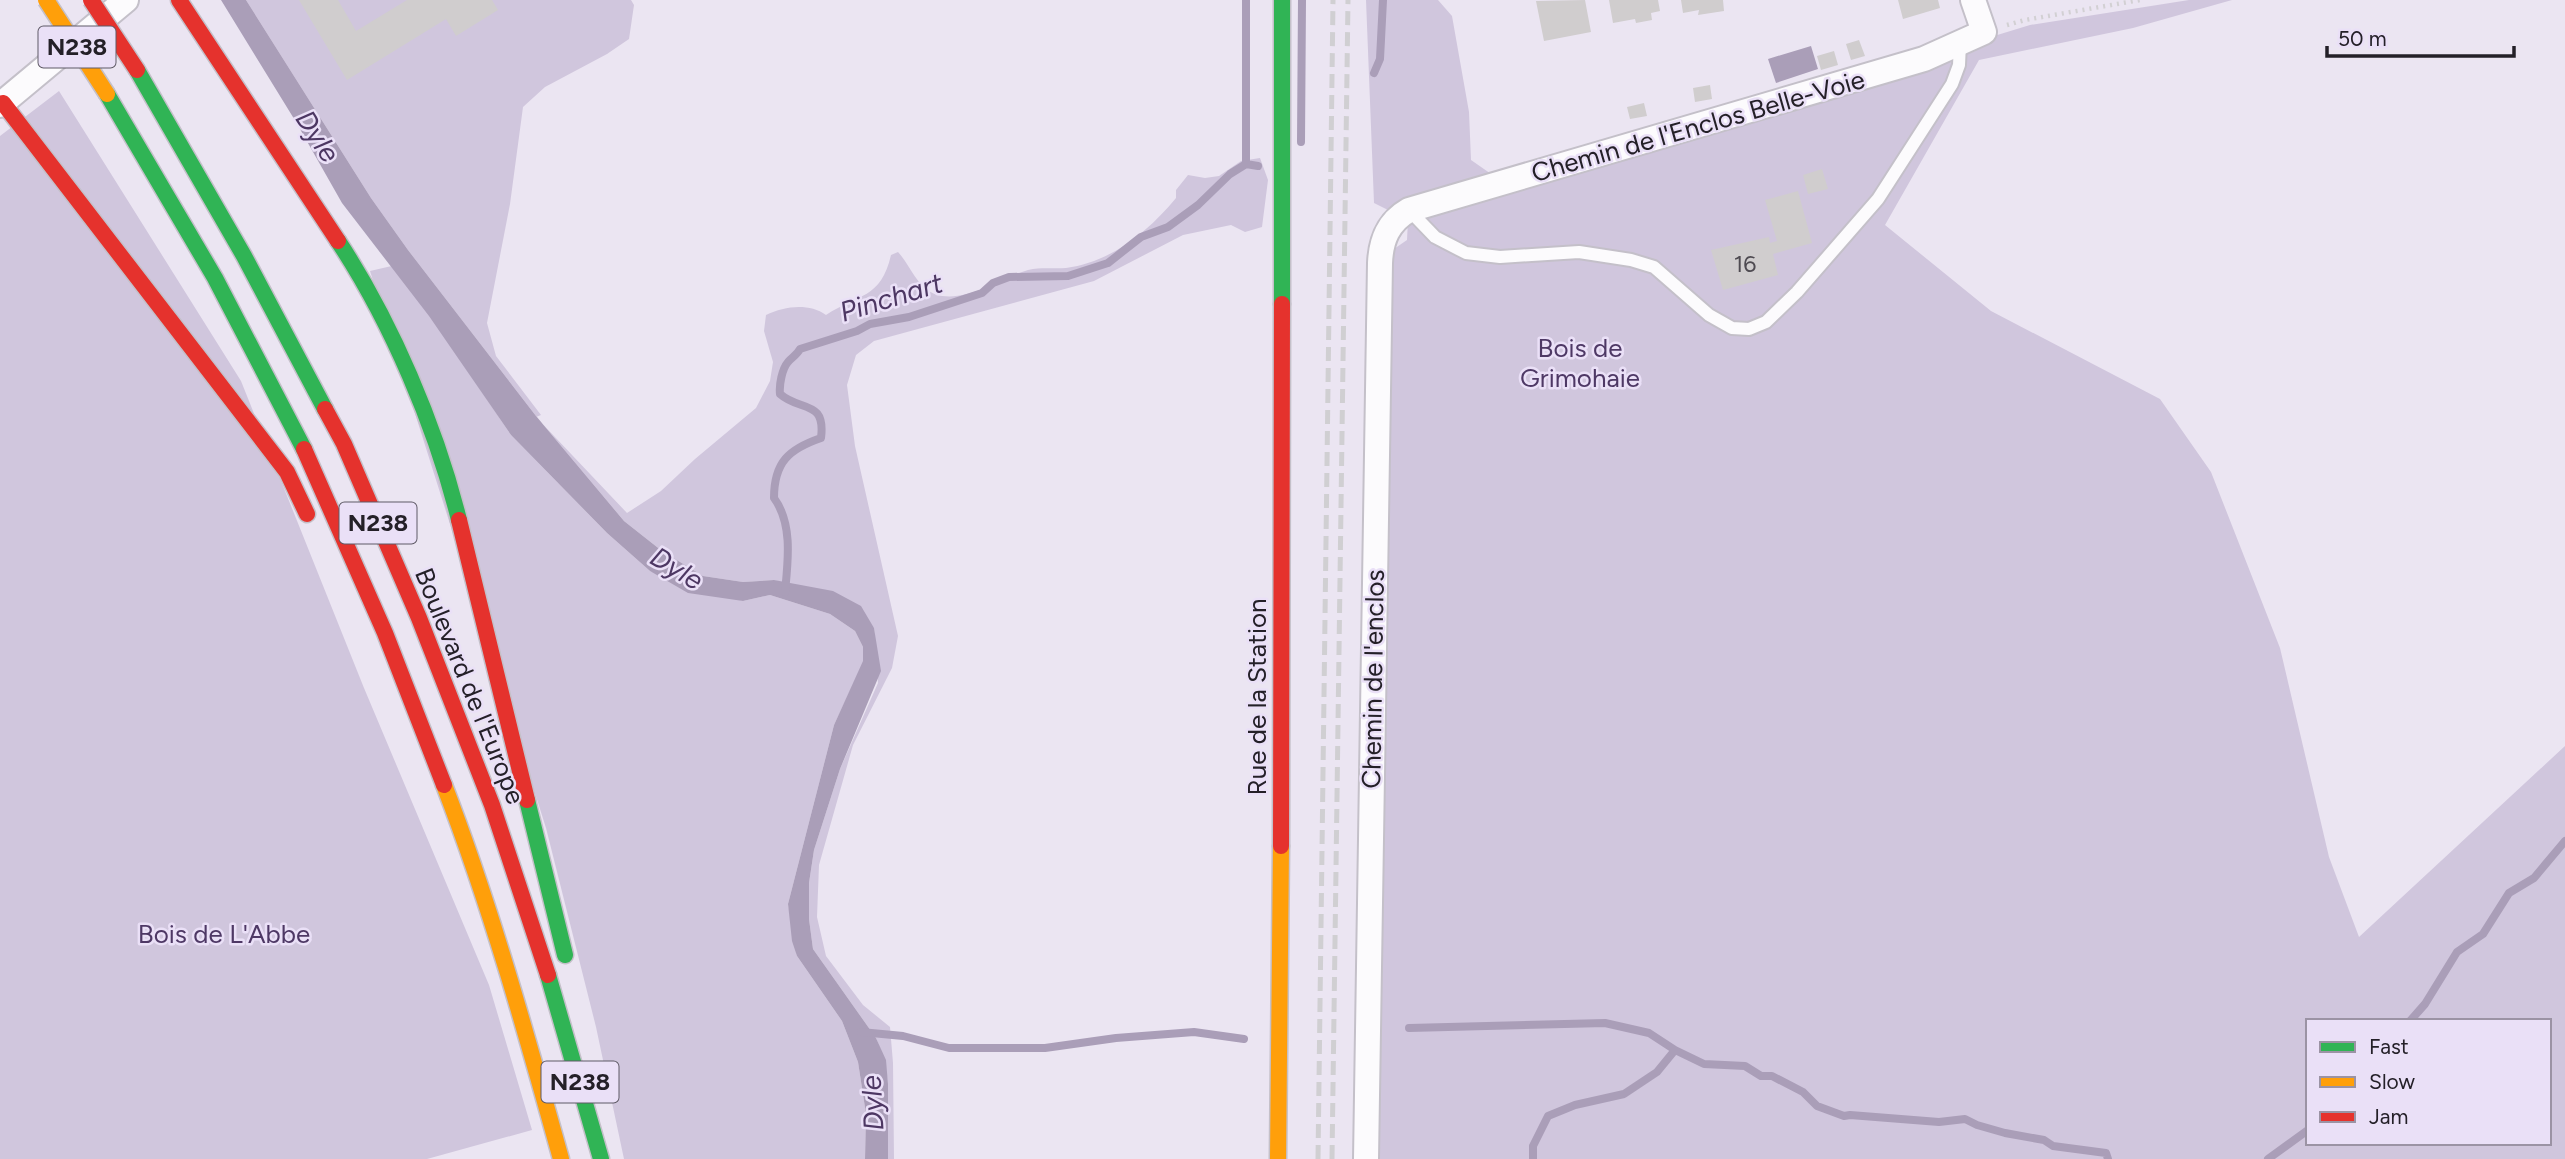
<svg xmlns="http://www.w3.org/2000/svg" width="2565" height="1159" viewBox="0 0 2565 1159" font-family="Figtree,sans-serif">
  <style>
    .green { fill: #d0c6dd; fill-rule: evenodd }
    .water { fill: #aa9eb8 }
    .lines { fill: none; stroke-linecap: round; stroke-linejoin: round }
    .stream { stroke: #aa9eb8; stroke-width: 8 }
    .building { fill: #d0cdce }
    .lane-casing { stroke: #c4c0c9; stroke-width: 16 }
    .street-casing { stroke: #c4c0c9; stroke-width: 28 }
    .fast-casing { stroke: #c4c0c9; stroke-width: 19 }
    .slow-casing { stroke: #c4c0c9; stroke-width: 19 }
    .jam-casing { stroke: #c4c0c9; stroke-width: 19 }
    .path { stroke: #d2d0d3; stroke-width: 4.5; stroke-dasharray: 2 5; stroke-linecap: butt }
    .lane { stroke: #fcfbfd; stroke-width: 12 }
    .street { stroke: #fcfbfd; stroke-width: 24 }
    .fast { stroke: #30b455; stroke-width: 16 }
    .slow { stroke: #ff9f0a; stroke-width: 16 }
    .jam { stroke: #e5322d; stroke-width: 16 }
    .rail { stroke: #d0cfd2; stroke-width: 5; stroke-dasharray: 14 7; stroke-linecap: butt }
    .slow-bridge-casing { stroke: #c4c0c9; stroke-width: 19; stroke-linecap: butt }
    .jam-bridge-casing { stroke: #c4c0c9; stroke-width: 19; stroke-linecap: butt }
    .slow-bridge { stroke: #ff9f0a; stroke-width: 16 }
    .jam-bridge { stroke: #e5322d; stroke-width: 16 }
    .labels { text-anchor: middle; stroke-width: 5; stroke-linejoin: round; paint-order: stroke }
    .number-label { font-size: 23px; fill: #4f4b52 }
    .shield { fill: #eae0f7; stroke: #5f5a66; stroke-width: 2 }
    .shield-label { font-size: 24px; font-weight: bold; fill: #242028 }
    .street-label { font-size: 26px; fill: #242028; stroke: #eae0f7 }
    .park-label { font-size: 26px; fill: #4e3865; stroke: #eae0f7 }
    .water-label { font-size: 28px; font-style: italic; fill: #4d3763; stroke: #eae0f7 }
  </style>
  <rect width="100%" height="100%" fill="#ebe5f2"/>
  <!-- green -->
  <path class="green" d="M 246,0 L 631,0 L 634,5 L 629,39 L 607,54 L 545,87 L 523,107 L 510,204 L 487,323 L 496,356 L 541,415 L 536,417 L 627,513 L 661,491 L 695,459 L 756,408 L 770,381 L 773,362 L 764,331 L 766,315 C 785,306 809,303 826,315 C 858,294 881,299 891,255 L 898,252 C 912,267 918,292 942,296 C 971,300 1001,278 1028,270 C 1041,267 1053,269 1066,268 C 1111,262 1148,232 1176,198 L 1176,190 L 1188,175 L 1205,178 L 1219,176 L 1241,161 L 1260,158 L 1268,180 L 1262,227 L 1245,232 L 1231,225 L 1183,235 L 1094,281 L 874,341 L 856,355 L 847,385 L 855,446 L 898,636 L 892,668 L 853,745 L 819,865 L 817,917 L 826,956 L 863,1005 L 890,1027 L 893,1063 L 894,1159 L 888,1159 L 888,1084 L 885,1060 L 876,1038 L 813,949 L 809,919 L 809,883 L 814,850 L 840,769 L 878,683 L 874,628 L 774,580 L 743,582 L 703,576 L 662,551 L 624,521 L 536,416 L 408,250 L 371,198 Z
    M 1366,0 L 1438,0 L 1452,16 L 1469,112 L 1471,160 L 1507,185 L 2030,25 L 2189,0 L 2232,0 L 2133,28 L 1979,60 L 1885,225 L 1991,311 L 2160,399 L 2211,472 L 2280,648 L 2329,857 L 2359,937 L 2565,746 L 2565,1159 L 1376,1159 L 1391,251 L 1407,240 L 1408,220 L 1374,203 ZM 2308,1021 L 2549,1021 L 2549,1143 L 2308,1143 Z
    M 59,91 L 241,381 L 364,688 L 489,985 L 532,1130 L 427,1159 L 0,1159 L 0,136 Z
    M 396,265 L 511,435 L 607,533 L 650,571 L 743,601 L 770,595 L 830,614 L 855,631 L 863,647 L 864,661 L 834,725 L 788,904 L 797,956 L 842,1021 L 858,1062 L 866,1114 L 865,1159 L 624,1159 L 596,1027 L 546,828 L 370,271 Z"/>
  <!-- water -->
  <path class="water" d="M 221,0 L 246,0 L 371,198 L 408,250 L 536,416 L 624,521 L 662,551 L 703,576 L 743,582 L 774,580 L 833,591 L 861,606 L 874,628 L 881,671 L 840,769 L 814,850 L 809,883 L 809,919 L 813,949 L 876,1038 L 886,1060 L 888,1084 L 888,1159 L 865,1159 L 866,1114 L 858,1062 L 842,1021 L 797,956 L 792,941 L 788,904 L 834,725 L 863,661 L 863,647 L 855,631 L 830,614 L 770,595 L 743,601 L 688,593 L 650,571 L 607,533 L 511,435 L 429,316 L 342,203 L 296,122 Z
    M 1811,46 L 1818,69 L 1776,83 L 1768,59 Z"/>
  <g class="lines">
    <!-- stream -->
    <path class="stream" d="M 1246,0 L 1246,164
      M 1374,73 L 1380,59 L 1383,0
      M 1301,142 L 1302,0
      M 785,592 C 788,561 793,524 774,498 C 774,462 789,449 821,438 C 826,399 800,412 780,394 C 779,385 782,369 788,362 C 792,357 797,355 800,349 L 857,331 L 870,324 L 909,317 L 982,293 L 993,283 L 1009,277 L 1068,276 L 1108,263 L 1141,237 L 1168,227 L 1198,205 L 1230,174 L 1246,164 L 1258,166
      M 2410,1021 L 2425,1004 L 2457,952 L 2483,934 L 2509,893 L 2534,878 L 2565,841
      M 1409,1028 L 1605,1023 L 1649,1033 L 1675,1050 L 1657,1072 L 1624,1094 L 1575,1105 L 1548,1116 L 1533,1146 L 1533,1159
      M 861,1032 L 903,1036 L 949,1048 L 1045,1048 L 1116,1038 L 1194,1032 L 1244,1039
      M 1675,1050 L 1704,1064 L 1745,1066 L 1761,1076 L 1772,1076 L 1803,1092 L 1817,1106 L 1844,1116 L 1850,1115 L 1939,1122 L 1965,1119 L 1977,1125 L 2005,1133 L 2044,1140 L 2053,1146 L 2106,1153 L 2108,1159
      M 2268,1159 L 2308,1130"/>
  </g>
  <!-- building -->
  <path class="building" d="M 299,0 L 338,0 L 356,31 L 407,0 L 492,0 L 498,10 L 456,36 L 446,19 L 347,80 Z
    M 1585,0 L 1591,32 L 1544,41 L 1536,1 Z
    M 1609,0 L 1658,0 L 1660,11 L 1651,13 L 1652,20 L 1636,23 L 1635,19 L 1613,23 Z
    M 1681,0 L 1723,0 L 1724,11 L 1698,15 L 1699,10 L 1683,13 Z
    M 1898,0 L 1938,0 L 1940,8 L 1903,19 Z
    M 1859,40 L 1865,56 L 1851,60 L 1846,44 Z
    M 1834,51 L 1838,65 L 1821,70 L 1817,56 Z
    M 1710,85 L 1712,99 L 1695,102 L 1693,88 Z
    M 1644,103 L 1647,116 L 1630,119 L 1627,107 Z
    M 1822,169 L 1828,189 L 1808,194 L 1803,175 Z
    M 1798,191 L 1812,243 L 1773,254 L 1778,275 L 1723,290 L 1711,250 L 1769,237 L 1770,243 L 1777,241 L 1765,200 Z"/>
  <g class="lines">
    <defs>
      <path id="lane" d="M 1409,210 L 1435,237 L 1466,253 L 1500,257 L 1579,252 L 1631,260 L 1654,267 L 1709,315 L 1732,328 L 1749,329 L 1766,322 L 1797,292 L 1878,199 L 1952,84 L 1959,65 L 1960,43"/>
      <path id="street" d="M 0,105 L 126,0
        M 1366,1159 L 1380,263 C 1381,240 1388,222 1409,210 L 1924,59 L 1984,32 L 1973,0"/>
      <path id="fast" d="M 1282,0 L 1282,304
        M 137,70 L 244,256 L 325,409
        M 107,94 L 215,278 L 304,449
        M 338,241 C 391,321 436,427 459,520
        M 527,800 L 565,955
        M 548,975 L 601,1159"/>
      <path id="slow" d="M 444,785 C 491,907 526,1033 561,1159
        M 1278,1159 L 1281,846"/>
      <path id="jam" d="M 179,0 L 338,241
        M 3,103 L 287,472 L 307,514
        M 325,409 L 344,444 L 419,618 L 492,805 L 548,975
        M 304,449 L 385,633 L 444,785
        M 459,520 L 527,800
        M 1281,846 L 1282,304"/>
    </defs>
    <!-- lane casing -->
    <use href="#lane" class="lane-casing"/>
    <!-- street casing -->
    <use href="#street" class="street-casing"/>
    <!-- fast casing -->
    <use href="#fast" class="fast-casing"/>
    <!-- slow casing -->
    <use href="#slow" class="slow-casing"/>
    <!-- jam casing -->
    <use href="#jam" class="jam-casing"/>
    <!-- path -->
    <path class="path" d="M 2007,25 L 2025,20 L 2140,0"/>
    <!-- lane -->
    <use href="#lane" class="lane"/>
    <!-- street -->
    <use href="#street" class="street"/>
    <!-- fast -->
    <use href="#fast" class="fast"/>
    <!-- slow -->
    <use href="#slow" class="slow"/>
    <!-- jam -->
    <use href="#jam" class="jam"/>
    <!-- rail -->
    <path class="rail" d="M 1318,1159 L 1333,0
      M 1332,1159 L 1348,0"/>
    <defs>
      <path id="slow-bridge" d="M 46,0 L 107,94"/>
      <path id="jam-bridge" d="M 91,0 L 137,70"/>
    </defs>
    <!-- slow-bridge casing -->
    <use href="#slow-bridge" class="slow-bridge-casing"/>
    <!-- jam-bridge casing -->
    <use href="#jam-bridge" class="jam-bridge-casing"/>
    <!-- slow-bridge -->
    <use href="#slow-bridge" class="slow-bridge"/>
    <!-- jam-bridge -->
    <use href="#jam-bridge" class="jam-bridge"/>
  </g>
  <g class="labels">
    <!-- number labels -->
    <g class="number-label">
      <text x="1745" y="272">16</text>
    </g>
    <!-- shield labels -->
    <g class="shield">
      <rect x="38.5" y="26.5" width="77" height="41" rx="5"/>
      <rect x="339.5" y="502.5" width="77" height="41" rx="5"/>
      <rect x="541.5" y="1061.5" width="77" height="41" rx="5"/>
    </g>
    <g class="shield-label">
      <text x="77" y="55">N238</text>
      <text x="378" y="531">N238</text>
      <text x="580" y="1090">N238</text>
    </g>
    <!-- street labels -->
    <g class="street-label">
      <text transform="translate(1698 126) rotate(-16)" y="9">Chemin de l'Enclos Belle-Voie</text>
      <text transform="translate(1373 679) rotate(-89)" y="9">Chemin de l'enclos</text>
      <text transform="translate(470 686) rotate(68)" y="9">Boulevard de l'Europe</text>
      <text transform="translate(1257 697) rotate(-90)" y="9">Rue de la Station</text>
    </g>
    <!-- park labels -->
    <g class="park-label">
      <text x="1580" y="357">Bois de<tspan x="1580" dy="30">Grimohaie</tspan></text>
      <text x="224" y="943">Bois de L'Abbe</text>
    </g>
    <!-- water labels -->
    <g class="water-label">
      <text transform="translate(318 136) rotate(57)" y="10">Dyle</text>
      <text transform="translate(891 297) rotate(-17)" y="10">Pinchart</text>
      <text transform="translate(677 568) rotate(31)" y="10">Dyle</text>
      <text transform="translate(872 1103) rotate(-93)" y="10">Dyle</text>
    </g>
  </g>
  <!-- legend -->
  <rect x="2306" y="1019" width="245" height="126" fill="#eae0f7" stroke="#9b93a4" stroke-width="2"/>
  <rect x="2320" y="1042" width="35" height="10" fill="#30b455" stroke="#9b93a4" stroke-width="2"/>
  <text x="2369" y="1054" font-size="21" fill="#242028">Fast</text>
  <rect x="2320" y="1077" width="35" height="10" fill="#ff9f0a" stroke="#9b93a4" stroke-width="2"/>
  <text x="2369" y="1089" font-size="21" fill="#242028">Slow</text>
  <rect x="2320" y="1112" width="35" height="10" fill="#e5322d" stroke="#9b93a4" stroke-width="2"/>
  <text x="2369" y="1124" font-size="21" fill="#242028">Jam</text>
  <!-- scale -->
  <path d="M2327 46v10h187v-10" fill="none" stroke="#242028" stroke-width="3.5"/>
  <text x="2338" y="46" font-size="21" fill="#242028" stroke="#eae0f7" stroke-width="5" paint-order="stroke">50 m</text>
</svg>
